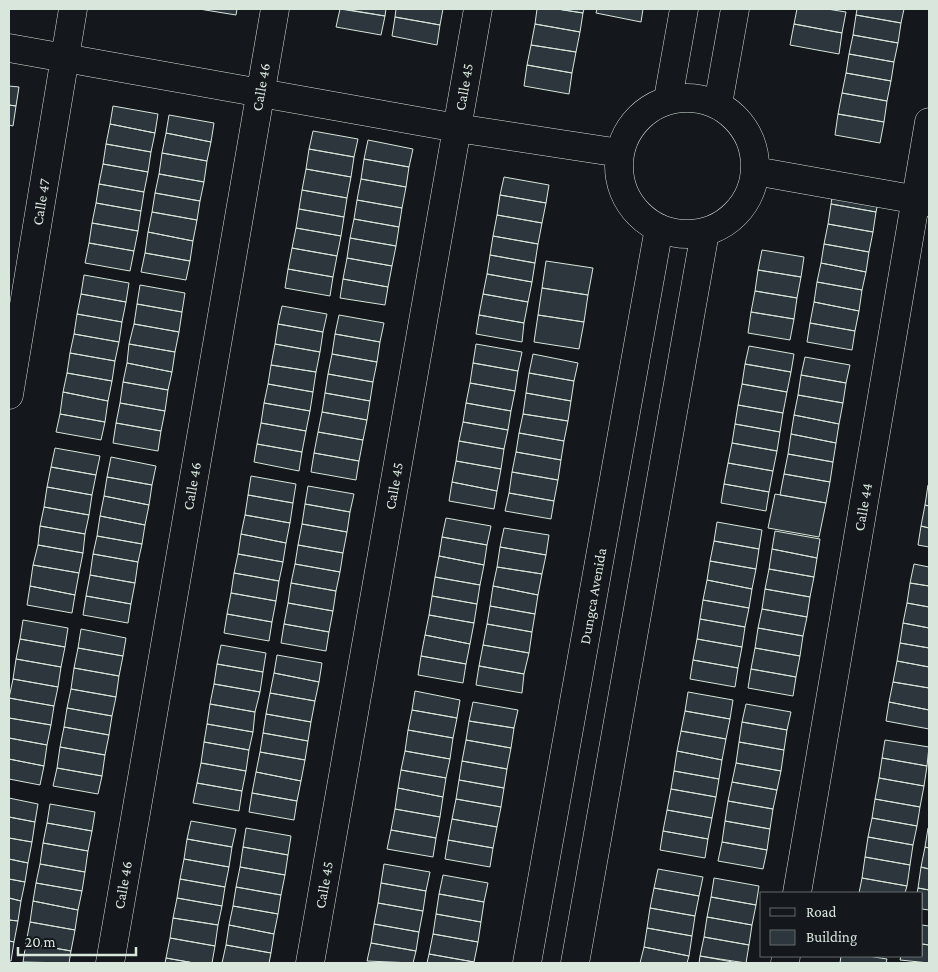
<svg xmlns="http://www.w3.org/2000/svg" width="938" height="972" viewBox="0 0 938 972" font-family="'Crimson Pro',serif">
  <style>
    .building { fill: #2c363c; stroke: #d8e6dc }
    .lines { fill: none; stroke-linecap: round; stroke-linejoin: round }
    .street-casing { stroke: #d8e6dc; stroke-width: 29 }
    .street { stroke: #14181c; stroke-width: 28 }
    .labels { text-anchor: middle; stroke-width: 4; stroke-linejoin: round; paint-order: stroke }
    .street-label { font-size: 15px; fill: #d8e6dc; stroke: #14181c }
  </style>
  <rect width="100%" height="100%" fill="#14181c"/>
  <!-- building -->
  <path class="building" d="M 199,9 L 237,9 L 236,15 Z
    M 340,9 L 385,16 L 381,35 L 336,27 Z
    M 344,9 L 386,9 L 385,16 Z
    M 396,9 L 443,9 L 440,25 L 395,17 Z
    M 537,9 L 557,9 L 583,13 L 580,32 L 535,24 Z
    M 557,9 L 584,9 L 583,13 Z
    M 597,9 L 643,9 L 641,22 L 596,13 Z
    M 797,9 L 827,9 L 846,12 L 842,33 L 794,24 Z
    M 857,9 L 904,9 L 901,23 L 856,15 Z
    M 856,15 L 901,23 L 898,43 L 853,35 Z
    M 395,17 L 440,25 L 437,45 L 392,36 Z
    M 535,24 L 580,32 L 576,52 L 531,45 Z
    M 794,24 L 842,33 L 839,54 L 790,45 Z
    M 853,35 L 898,43 L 894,62 L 849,54 Z
    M 531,45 L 576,52 L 572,73 L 527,65 Z
    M 849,54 L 894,62 L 891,81 L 846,73 Z
    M 527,65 L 572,73 L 569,94 L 524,86 Z
    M 846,73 L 891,81 L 887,101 L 842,93 Z
    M 9,86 L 19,87 L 16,106 L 9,105 Z
    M 842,93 L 887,101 L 884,122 L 838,114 Z
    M 9,105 L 16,106 L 13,126 L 9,125 Z
    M 113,106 L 158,114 L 155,133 L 110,124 Z
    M 838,114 L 884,122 L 880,143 L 835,135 Z
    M 169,115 L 214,123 L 211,142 L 166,133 Z
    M 110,124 L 155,133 L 151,152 L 106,144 Z
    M 313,131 L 358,139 L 354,157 L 309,149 Z
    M 166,133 L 211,142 L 207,161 L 162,153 Z
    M 368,140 L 413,149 L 409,167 L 364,159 Z
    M 106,144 L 151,152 L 148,172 L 103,164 Z
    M 309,149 L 354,157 L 351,177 L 306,169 Z
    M 162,153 L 207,161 L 204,182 L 159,174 Z
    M 364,159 L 409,167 L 406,187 L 361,179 Z
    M 103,164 L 148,172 L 144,192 L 99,184 Z
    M 306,169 L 351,177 L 347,198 L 302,190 Z
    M 159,174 L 204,182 L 200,201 L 155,193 Z
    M 504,177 L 549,185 L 546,203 L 500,195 Z
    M 361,179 L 406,187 L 402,208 L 357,200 Z
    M 99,184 L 144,192 L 141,211 L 96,203 Z
    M 834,185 L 880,193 L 876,212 L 831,204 Z
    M 302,190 L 347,198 L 344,217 L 299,209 Z
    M 155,193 L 200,201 L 197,220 L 152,212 Z
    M 500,195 L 546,203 L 542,223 L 497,215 Z
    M 357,200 L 402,208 L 399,227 L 354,219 Z
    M 96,203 L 141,211 L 138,231 L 92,223 Z
    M 831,204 L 876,212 L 873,232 L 828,224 Z
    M 299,209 L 344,217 L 341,236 L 296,228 Z
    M 152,212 L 197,220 L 193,241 L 148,232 Z
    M 497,215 L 542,223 L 538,244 L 493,236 Z
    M 354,219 L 399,227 L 396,246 L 350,238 Z
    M 92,223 L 138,231 L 134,251 L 89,243 Z
    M 828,224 L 873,232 L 869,252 L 824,244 Z
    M 296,228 L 341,236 L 337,256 L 292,248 Z
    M 148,232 L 193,241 L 190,261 L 145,253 Z
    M 493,236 L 538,244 L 535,263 L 490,255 Z
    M 350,238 L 396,246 L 392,266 L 347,258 Z
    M 89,243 L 134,251 L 130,271 L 85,263 Z
    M 824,244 L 869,252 L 866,272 L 821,263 Z
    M 292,248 L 337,256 L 333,277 L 288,269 Z
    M 762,250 L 804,257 L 801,277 L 758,270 Z
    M 145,253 L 190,261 L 186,280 L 141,272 Z
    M 490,255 L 535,263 L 532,282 L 487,274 Z
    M 347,258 L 392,266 L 388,287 L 343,279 Z
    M 546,261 L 593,268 L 588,295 L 542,288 Z
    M 821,263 L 866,272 L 862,290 L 817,282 Z
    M 288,269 L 333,277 L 330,296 L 285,288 Z
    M 758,270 L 801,277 L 797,298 L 755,291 Z
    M 487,274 L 532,282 L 528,302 L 483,294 Z
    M 84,275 L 129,283 L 126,302 L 81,294 Z
    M 343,279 L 388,287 L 385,305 L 340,298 Z
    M 817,282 L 862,290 L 859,311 L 814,302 Z
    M 140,285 L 185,293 L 182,312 L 137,304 Z
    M 542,288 L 588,295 L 584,322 L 538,315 Z
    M 755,291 L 797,298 L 794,319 L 751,312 Z
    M 81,294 L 126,302 L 122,322 L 77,314 Z
    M 483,294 L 528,302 L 524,323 L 479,315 Z
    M 814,302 L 859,311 L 855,331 L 810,323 Z
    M 137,304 L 182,312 L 179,332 L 134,324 Z
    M 282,306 L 327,314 L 323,332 L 278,324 Z
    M 751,312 L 794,319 L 790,340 L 748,333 Z
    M 77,314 L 122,322 L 119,342 L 74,334 Z
    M 339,315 L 384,323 L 380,342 L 335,334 Z
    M 479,315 L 524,323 L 522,342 L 476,334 Z
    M 538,315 L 584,322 L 579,349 L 534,342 Z
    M 810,323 L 855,331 L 852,350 L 807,342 Z
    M 134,324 L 179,332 L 175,352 L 129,344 Z
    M 278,324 L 323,332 L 320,352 L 275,344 Z
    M 74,334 L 119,342 L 115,361 L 70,353 Z
    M 335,334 L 380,342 L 377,362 L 332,354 Z
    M 129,344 L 175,352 L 172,372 L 127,363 Z
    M 275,344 L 320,352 L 316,372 L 271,365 Z
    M 476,344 L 522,352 L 518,371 L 473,363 Z
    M 749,346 L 794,354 L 791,372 L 745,364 Z
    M 70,353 L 115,361 L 112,381 L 67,373 Z
    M 332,354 L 377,362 L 373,382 L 328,374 Z
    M 533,354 L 578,363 L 574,381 L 529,373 Z
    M 805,357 L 850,365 L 846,383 L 801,375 Z
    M 127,363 L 172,372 L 168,390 L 123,382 Z
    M 473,363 L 518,371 L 515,391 L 470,383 Z
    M 745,364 L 791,372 L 787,392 L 742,384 Z
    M 271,365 L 316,372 L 313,392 L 268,384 Z
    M 67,373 L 112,381 L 108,401 L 63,392 Z
    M 529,373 L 574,381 L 571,401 L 526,393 Z
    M 328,374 L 373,382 L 370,401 L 325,393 Z
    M 801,375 L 846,383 L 843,403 L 798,395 Z
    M 123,382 L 168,390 L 165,411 L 120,403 Z
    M 470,383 L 515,391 L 511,411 L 466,403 Z
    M 268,384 L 313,392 L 310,411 L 264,403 Z
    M 742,384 L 787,392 L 783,413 L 738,405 Z
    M 63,392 L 108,401 L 105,422 L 60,414 Z
    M 325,393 L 370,401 L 367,420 L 322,412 Z
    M 526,393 L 571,401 L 568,421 L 523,414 Z
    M 798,395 L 843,403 L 839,424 L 794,415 Z
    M 120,403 L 165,411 L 161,431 L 116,423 Z
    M 264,403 L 310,411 L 306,431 L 261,423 Z
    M 466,403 L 511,411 L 508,430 L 463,422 Z
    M 738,405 L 783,413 L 780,432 L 735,424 Z
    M 322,412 L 367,420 L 363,440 L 318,432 Z
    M 60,414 L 105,422 L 101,440 L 56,432 Z
    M 523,414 L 568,421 L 564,441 L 519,433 Z
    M 794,415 L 839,424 L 836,443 L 791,434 Z
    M 463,422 L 508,430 L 504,449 L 459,441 Z
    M 116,423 L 161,431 L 158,451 L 113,443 Z
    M 261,423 L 306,431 L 302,452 L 257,444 Z
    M 735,424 L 780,432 L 777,451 L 732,443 Z
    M 318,432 L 363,440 L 359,461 L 314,453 Z
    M 519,433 L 564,441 L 561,460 L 516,452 Z
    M 791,434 L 836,443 L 833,462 L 788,454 Z
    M 459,441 L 504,449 L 501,469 L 456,461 Z
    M 732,443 L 777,451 L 773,471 L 728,463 Z
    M 257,444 L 302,452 L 299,471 L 254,462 Z
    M 55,448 L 100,456 L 96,475 L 51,467 Z
    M 516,452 L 561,460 L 558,480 L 512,472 Z
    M 314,453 L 359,461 L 356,480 L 311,472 Z
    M 788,454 L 833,462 L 830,482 L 784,474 Z
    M 111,457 L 156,466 L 152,485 L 107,477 Z
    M 456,461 L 501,469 L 497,491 L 452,482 Z
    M 728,463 L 773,471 L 769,492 L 724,484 Z
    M 51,467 L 96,475 L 92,495 L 47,487 Z
    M 512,472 L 558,480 L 554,501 L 509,493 Z
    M 784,474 L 830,482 L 826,503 L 780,495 Z
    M 251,476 L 296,484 L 293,503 L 248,495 Z
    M 107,477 L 152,485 L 149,505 L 104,496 Z
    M 452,482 L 497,491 L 494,509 L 449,501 Z
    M 724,484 L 769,492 L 766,511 L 721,503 Z
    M 928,485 L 929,485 L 929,506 L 925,505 Z
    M 308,486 L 354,494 L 350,512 L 305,504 Z
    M 47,487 L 92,495 L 89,515 L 44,507 Z
    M 509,493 L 554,501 L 551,519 L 505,511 Z
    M 775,494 L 826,503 L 819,537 L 768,528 Z
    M 248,495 L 293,503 L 290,523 L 245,515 Z
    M 104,496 L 149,505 L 145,525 L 100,516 Z
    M 305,504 L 350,512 L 347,532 L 302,524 Z
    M 925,505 L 929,506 L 929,528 L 921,526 Z
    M 44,507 L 89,515 L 85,534 L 40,526 Z
    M 245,515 L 290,523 L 286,543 L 241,534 Z
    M 100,516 L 145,525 L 142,544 L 97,536 Z
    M 446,518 L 491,526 L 487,545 L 442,537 Z
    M 717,522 L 762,530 L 759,549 L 714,541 Z
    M 302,524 L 347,532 L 343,553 L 298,545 Z
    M 40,526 L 85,534 L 83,553 L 38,545 Z
    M 921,526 L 929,528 L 929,547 L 918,545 Z
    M 504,528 L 549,535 L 546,555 L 500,547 Z
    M 775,531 L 820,539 L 817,558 L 772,549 Z
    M 241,534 L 286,543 L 283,562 L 238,554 Z
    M 97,536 L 142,544 L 138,562 L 93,554 Z
    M 442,537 L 487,545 L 484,565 L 439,556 Z
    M 714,541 L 759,549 L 756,569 L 710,561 Z
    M 38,545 L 83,553 L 79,573 L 33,565 Z
    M 298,545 L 343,553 L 340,572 L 295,564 Z
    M 500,547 L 546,555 L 542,574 L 497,567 Z
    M 772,549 L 817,558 L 814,577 L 769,569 Z
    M 93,554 L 138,562 L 135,583 L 90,575 Z
    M 238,554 L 283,562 L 279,581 L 234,573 Z
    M 439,556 L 484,565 L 480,585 L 435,577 Z
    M 710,561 L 756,569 L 752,589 L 707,580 Z
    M 295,564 L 340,572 L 336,591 L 291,583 Z
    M 914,564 L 929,567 L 929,586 L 910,583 Z
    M 33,565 L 79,573 L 75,595 L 30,586 Z
    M 497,567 L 542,574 L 538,595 L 493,586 Z
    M 769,569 L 814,577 L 810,597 L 765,589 Z
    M 234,573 L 279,581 L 276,601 L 231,593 Z
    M 90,575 L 135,583 L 131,604 L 86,596 Z
    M 435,577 L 480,585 L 477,604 L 432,596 Z
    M 707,580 L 752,589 L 749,608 L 703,600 Z
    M 291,583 L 336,591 L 333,611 L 288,603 Z
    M 910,583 L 929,586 L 929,607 L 907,603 Z
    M 30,586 L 75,595 L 72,613 L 27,605 Z
    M 493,586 L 538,595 L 535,614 L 490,606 Z
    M 765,589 L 810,597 L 807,617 L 762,609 Z
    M 231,593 L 276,601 L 272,622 L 227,614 Z
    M 86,596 L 131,604 L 128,623 L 83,615 Z
    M 432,596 L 477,604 L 474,623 L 429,615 Z
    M 703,600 L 749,608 L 745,627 L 700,619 Z
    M 288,603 L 333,611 L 329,632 L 284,624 Z
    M 907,603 L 929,607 L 929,628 L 903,623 Z
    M 490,606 L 535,614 L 532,632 L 487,624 Z
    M 762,609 L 807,617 L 803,636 L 758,628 Z
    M 227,614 L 272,622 L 269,641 L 224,633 Z
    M 429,615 L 474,623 L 470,644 L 425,635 Z
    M 700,619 L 745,627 L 742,647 L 697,639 Z
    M 23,620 L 68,628 L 65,647 L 20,639 Z
    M 903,623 L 929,628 L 929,648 L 900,643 Z
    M 284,624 L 329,632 L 326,651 L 281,643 Z
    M 487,624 L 532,632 L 529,653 L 483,645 Z
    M 758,628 L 803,636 L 800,656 L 755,648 Z
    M 81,629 L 126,638 L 123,656 L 78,648 Z
    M 425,635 L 470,644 L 466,664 L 421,656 Z
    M 20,639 L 65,647 L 61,667 L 16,659 Z
    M 697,639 L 742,647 L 738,668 L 693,660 Z
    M 900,643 L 929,648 L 929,667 L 897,661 Z
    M 221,645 L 266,653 L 263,672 L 217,664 Z
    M 483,645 L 529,653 L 524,674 L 479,666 Z
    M 78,648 L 123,656 L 119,676 L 74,668 Z
    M 755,648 L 800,656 L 796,677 L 751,669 Z
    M 277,655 L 322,663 L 319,682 L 274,673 Z
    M 421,656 L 466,664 L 463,683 L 418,675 Z
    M 16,659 L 61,667 L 58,687 L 13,679 Z
    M 693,660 L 738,668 L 735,687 L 690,679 Z
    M 897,661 L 929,667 L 929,688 L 893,682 Z
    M 217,664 L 263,672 L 260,692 L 214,684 Z
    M 479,666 L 524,674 L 522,693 L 476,685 Z
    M 74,668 L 119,676 L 116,697 L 71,689 Z
    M 751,669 L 796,677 L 793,696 L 748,688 Z
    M 274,673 L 319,682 L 315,701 L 270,693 Z
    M 13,679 L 58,687 L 54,706 L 9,698 Z
    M 893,682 L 929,688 L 929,710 L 889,702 Z
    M 214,684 L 260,692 L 255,712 L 210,704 Z
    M 71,689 L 116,697 L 112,716 L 67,708 Z
    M 415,691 L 460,700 L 457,718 L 412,710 Z
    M 688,692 L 733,700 L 730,719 L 685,711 Z
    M 270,693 L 315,701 L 311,722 L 266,714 Z
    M 9,698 L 54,706 L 51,725 L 9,718 Z
    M 473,702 L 518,710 L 514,728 L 469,721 Z
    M 889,702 L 929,710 L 929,729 L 886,721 Z
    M 210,704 L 255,712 L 253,732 L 207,724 Z
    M 746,704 L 791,712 L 787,730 L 742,722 Z
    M 67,708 L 112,716 L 109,735 L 64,727 Z
    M 412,710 L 457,718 L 453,738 L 408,730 Z
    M 685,711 L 730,719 L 726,739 L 681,731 Z
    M 266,714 L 311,722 L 308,741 L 263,733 Z
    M 9,718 L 51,725 L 47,745 L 9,738 Z
    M 469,721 L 514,728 L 511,748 L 466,740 Z
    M 742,722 L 787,730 L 784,750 L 739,742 Z
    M 207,724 L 253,732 L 249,750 L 204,742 Z
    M 64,727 L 109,735 L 105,755 L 60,747 Z
    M 408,730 L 453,738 L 450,759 L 405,751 Z
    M 681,731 L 726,739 L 722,760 L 677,751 Z
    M 263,733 L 308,741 L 305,760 L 260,752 Z
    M 9,738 L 47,745 L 44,766 L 9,759 Z
    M 466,740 L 511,748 L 507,769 L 462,761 Z
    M 885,740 L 929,747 L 927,766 L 882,758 Z
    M 204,742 L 249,750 L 246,771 L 201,763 Z
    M 739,742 L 784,750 L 781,771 L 736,763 Z
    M 60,747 L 105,755 L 102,776 L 57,768 Z
    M 405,751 L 450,759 L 446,778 L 401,770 Z
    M 677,751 L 722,760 L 719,779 L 674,771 Z
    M 260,752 L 305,760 L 301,781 L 256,772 Z
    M 882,758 L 927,766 L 924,786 L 879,778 Z
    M 9,759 L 44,766 L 40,785 L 9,779 Z
    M 462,761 L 507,769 L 504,788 L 459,780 Z
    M 201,763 L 246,771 L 242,791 L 197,783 Z
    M 736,763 L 781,771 L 777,790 L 732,782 Z
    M 57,768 L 102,776 L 98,794 L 53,786 Z
    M 401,770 L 446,778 L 443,797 L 398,788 Z
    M 674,771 L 719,779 L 716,797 L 671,789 Z
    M 256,772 L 301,781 L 297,801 L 252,793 Z
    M 879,778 L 924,786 L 920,807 L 875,799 Z
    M 459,780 L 504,788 L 501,807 L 456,799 Z
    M 732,782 L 777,790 L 773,809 L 728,801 Z
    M 197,783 L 242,791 L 239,811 L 193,803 Z
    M 398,788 L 443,797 L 440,817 L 395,809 Z
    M 671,789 L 716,797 L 712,818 L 667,810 Z
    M 252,793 L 297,801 L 294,820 L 249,812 Z
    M 9,798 L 38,804 L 35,822 L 9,817 Z
    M 456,799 L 501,807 L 497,827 L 452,819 Z
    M 875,799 L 920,807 L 917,826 L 872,818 Z
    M 728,801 L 773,809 L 770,829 L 725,821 Z
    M 50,804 L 95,812 L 92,831 L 47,823 Z
    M 395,809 L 440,817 L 436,838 L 391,830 Z
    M 667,810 L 712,818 L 708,839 L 663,831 Z
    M 9,817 L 35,822 L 32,842 L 9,838 Z
    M 872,818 L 917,826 L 913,845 L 868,837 Z
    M 452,819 L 497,827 L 493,848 L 448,840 Z
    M 191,821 L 236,829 L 232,847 L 187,839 Z
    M 725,821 L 770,829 L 767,850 L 722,842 Z
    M 47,823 L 92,831 L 88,851 L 43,843 Z
    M 246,828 L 291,836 L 288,855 L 243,847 Z
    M 928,828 L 929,828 L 929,848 L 925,847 Z
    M 391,830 L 436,838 L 433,857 L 387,849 Z
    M 663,831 L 708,839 L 705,858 L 660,850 Z
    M 868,837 L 913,845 L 910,865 L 865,857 Z
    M 9,838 L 32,842 L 28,863 L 9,859 Z
    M 187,839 L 232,847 L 229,867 L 184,859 Z
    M 448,840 L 493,848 L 490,867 L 445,859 Z
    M 722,842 L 767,850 L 763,869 L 718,861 Z
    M 43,843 L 88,851 L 85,872 L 40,864 Z
    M 243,847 L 288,855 L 285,875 L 240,867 Z
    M 925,847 L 929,848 L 929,869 L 921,867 Z
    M 865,857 L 910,865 L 907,886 L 862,878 Z
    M 9,859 L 28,863 L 25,882 L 9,879 Z
    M 184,859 L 229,867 L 225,887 L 180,879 Z
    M 40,864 L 85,872 L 82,891 L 36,883 Z
    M 384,864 L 430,872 L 426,891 L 381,883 Z
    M 240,867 L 285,875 L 281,895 L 236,887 Z
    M 921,867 L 929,869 L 929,890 L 918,888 Z
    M 658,869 L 703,877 L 699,896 L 654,888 Z
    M 443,875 L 488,883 L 484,902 L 439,894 Z
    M 714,878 L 759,886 L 756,905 L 711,897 Z
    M 862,878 L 907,886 L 905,893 L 859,893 Z
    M 9,879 L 25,882 L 21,901 L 9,898 Z
    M 180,879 L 225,887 L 222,906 L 177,898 Z
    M 36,883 L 82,891 L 78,910 L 33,901 Z
    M 381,883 L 426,891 L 423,911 L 378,903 Z
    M 236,887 L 281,895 L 278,914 L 233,906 Z
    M 654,888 L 699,896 L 695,916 L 650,908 Z
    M 918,888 L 929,890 L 929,910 L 922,909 L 922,893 L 917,893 Z
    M 439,894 L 484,902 L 481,922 L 436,914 Z
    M 711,897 L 756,905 L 752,925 L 707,917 Z
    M 9,898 L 21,901 L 18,921 L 9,920 Z
    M 177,898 L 222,906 L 218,925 L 173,918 Z
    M 33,901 L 78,910 L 75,930 L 30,922 Z
    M 378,903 L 423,911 L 419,932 L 374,924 Z
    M 233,906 L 278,914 L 274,934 L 229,925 Z
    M 650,908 L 695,916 L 692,936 L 647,928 Z
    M 436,914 L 481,922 L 478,942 L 433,934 Z
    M 707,917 L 752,925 L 749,945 L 704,937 Z
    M 173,918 L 218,925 L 215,946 L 170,938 Z
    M 9,920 L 18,921 L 14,942 L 9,941 Z
    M 30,922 L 75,930 L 71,951 L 26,943 Z
    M 374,924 L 419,932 L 416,951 L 371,943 Z
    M 229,925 L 274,934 L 271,953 L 226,945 Z
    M 922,925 L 929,926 L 929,945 L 922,944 Z
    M 647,928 L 692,936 L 689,956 L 644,947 Z
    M 433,934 L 478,942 L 474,962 L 429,954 Z
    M 704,937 L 749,945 L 746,963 L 700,956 Z
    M 170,938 L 215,946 L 212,963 L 194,963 L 166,958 Z
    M 9,941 L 14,942 L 11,961 L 9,961 Z
    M 26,943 L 71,951 L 69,963 L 23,962 Z
    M 371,943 L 416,951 L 413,963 L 367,961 Z
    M 922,944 L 929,945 L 929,963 L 900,960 L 901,956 L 922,956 Z
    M 226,945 L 271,953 L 269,963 L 222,963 Z
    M 644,947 L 689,956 L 687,963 L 640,963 Z
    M 429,954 L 474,962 L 474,963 L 427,963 Z
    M 700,956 L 738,963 L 699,963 Z
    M 841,956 L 868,956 L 887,959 L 886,963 L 840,963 Z
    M 166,958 L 194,963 L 165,963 Z"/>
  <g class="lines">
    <defs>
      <path id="street" d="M 9,48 L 457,128 L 620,153
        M619 166a68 68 0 1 1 136 0a68 68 0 1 1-136 0Z
        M 668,99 L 684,9
        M 718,104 L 735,9
        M 755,171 L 929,202
        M 9,395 L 73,9
        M 797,893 L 929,122
        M 110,963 L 275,9
        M 310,963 L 478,9
        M 527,963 L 659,228
        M 575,963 L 705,232
        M 785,963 L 786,956"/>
    </defs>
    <!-- street casing -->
    <use href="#street" class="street-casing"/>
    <!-- street -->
    <use href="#street" class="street"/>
  </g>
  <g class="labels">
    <!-- street labels -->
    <g class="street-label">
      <text transform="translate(261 87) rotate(-80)" y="5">Calle 46</text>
      <text transform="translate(464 87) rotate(-80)" y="5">Calle 45</text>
      <text transform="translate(41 202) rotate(-81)" y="5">Calle 47</text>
      <text transform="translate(192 486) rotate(-80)" y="5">Calle 46</text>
      <text transform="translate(394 486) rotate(-80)" y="5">Calle 45</text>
      <text transform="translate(863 507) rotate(-80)" y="5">Calle 44</text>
      <text transform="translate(593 596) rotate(-80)" y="5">Dungca Avenida</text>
      <text transform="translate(123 885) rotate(-80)" y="5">Calle 46</text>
      <text transform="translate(324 885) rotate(-80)" y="5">Calle 45</text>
    </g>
  </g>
  <!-- border -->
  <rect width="938" height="972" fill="none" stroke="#d8e6dc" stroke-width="20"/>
  <!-- legend -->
  <rect x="760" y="892" width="162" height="65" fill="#14181c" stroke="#626a69"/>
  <rect x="770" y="908" width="25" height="8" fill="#14181c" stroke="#626a69"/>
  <text x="806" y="917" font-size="15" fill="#d8e6dc">Road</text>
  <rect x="770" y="930" width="25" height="15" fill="#2c363c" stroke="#626a69"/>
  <text x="806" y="942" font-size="15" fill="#d8e6dc">Building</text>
  <!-- scale -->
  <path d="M18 947v8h118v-8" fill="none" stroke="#d8e6dc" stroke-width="2.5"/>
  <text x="25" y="947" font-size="15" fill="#d8e6dc" stroke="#14181c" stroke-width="4" paint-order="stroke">20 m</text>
</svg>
